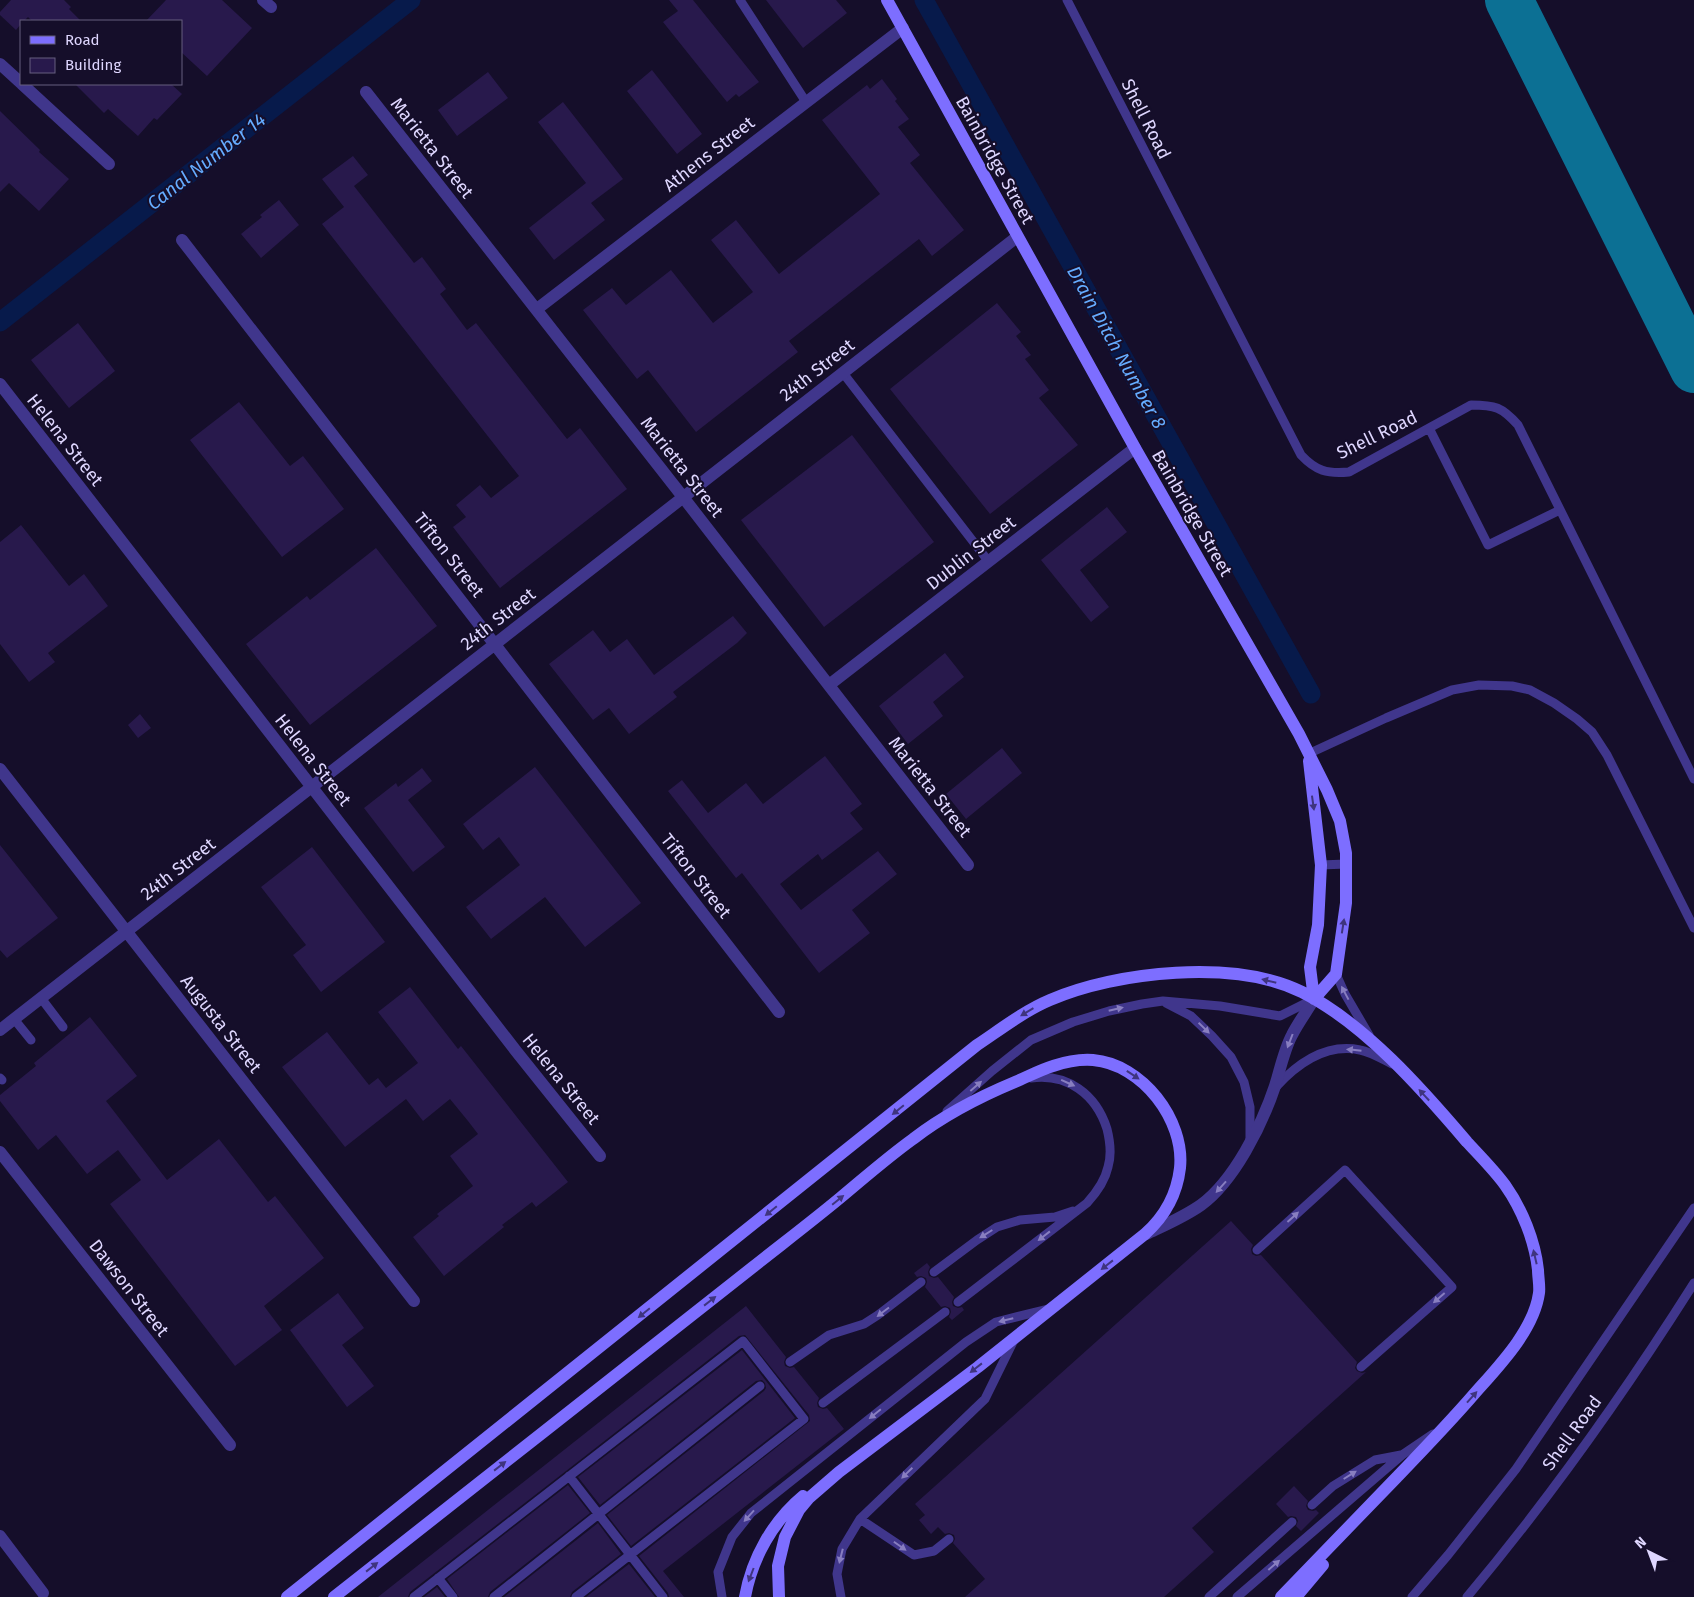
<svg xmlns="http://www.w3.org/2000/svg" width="1694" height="1597" viewBox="0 0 1694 1597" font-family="'Fira Sans',sans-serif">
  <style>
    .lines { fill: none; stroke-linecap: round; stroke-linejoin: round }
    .canal { stroke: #071a4b; stroke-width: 19 }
    .taxiway { stroke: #0c7094; stroke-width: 48 }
    .building { fill: #28194c }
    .lane { stroke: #40368c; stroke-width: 9 }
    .street { stroke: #40368c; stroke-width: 12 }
    .secondary { stroke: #7d6eff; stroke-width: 12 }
    .oneway { fill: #3f347f }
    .oneway2 { fill: #887ec0 }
    .labels { text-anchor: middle; stroke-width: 4; stroke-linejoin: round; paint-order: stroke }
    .street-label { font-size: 18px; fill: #dfd7ff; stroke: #150e2a }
    .water-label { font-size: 19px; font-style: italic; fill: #65acff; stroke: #150e2a }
  </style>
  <rect width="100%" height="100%" fill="#150e2a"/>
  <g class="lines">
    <!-- canal -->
    <path class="canal" d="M 924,0 L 1311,694
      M 0,322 L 411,0"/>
    <!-- taxiway -->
    <path class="taxiway" d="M 1509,0 L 1694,369"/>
  </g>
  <!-- building -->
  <path class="building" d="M 11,0 L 64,0 L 71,7 L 69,9 L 81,21 L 32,21 L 28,17 L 24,21 L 21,21 L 21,24 L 16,30 L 0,15 L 0,12 Z
    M 166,0 L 222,0 L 252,28 L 207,76 L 181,52 L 181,21 L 146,21 Z
    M 669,0 L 693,0 L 759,82 L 739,97 L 736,94 L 727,102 L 663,22 L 678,11 Z
    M 766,0 L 836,0 L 847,13 L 803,48 Z
    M 652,70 L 702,134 L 677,154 L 627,91 Z
    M 488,72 L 508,98 L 457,136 L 438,110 Z
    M 882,79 L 897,99 L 895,101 L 909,119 L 898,127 L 920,155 L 910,163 L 964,230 L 932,256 L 919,239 L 789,341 L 798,352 L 696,432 L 648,370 L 637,379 L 583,310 L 612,288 L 626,305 L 671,270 L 713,323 L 753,292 L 711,240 L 736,220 L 779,274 L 880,194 L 822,120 L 867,85 L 870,89 Z
    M 75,84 L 171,84 L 182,94 L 157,120 L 154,118 L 138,136 L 108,109 L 104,113 Z
    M 563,102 L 623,179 L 591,203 L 605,220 L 554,260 L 529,228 L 586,183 L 538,122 Z
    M 0,111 L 40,150 L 39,152 L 69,179 L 39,211 L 9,183 L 0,192 Z
    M 353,156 L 368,175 L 354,186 L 414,263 L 422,257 L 446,289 L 440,294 L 467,330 L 476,323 L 567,439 L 580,428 L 627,489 L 500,588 L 453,527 L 466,517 L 456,505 L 480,485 L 491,498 L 519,476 L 322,224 L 344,207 L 322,179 Z
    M 279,200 L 299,225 L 261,258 L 241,234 L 262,217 L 260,215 Z
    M 997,303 L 1021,332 L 1016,336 L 1031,355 L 1025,359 L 1049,390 L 1039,398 L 1078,445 L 990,514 L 890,389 Z
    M 78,323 L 115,371 L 69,408 L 31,360 Z
    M 239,402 L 290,466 L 303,456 L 344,509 L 282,557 L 190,440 Z
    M 852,435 L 934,542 L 824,627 L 741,520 Z
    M 1107,507 L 1127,532 L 1080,570 L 1109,607 L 1091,622 L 1041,560 Z
    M 21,525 L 69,586 L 84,574 L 108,606 L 48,653 L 55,662 L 29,682 L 0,644 L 0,542 Z
    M 376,548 L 437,626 L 310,725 L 246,644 L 307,596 L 310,600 Z
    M 733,616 L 747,633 L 737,643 L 673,692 L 677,697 L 629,734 L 609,708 L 593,720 L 549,664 L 593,630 L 610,652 L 627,639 L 654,675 Z
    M 945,653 L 964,677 L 933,702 L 943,716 L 908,744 L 879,706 Z
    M 140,714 L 151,728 L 138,738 L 128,725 Z
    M 1002,748 L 1022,773 L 966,819 L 946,794 Z
    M 825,756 L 862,804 L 850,813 L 863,829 L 822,860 L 818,854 L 780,884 L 801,910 L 878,851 L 897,874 L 852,910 L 870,933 L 819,973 L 742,873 L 736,878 L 668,791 L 682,780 L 708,813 L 746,783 L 763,804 Z
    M 535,767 L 641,903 L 585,947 L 545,897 L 491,939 L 466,907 L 520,865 L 499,837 L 483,850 L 463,824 Z
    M 422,768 L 432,781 L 408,800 L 445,847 L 413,872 L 364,808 L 396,783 L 398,787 Z
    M 0,845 L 58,918 L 7,958 L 0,950 Z
    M 312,847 L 385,942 L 321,992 L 293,955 L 306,945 L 261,887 Z
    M 410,987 L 458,1049 L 461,1046 L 568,1182 L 536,1207 L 532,1202 L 502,1225 L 504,1227 L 444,1276 L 413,1237 L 439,1216 L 437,1214 L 473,1186 L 450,1156 L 478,1134 L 468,1121 L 450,1099 L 423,1121 L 406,1099 L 345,1147 L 282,1067 L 327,1032 L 369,1085 L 378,1078 L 386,1088 L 418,1063 L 378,1012 Z
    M 90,1017 L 137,1076 L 106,1101 L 167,1180 L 219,1139 L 268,1202 L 275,1196 L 324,1258 L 264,1306 L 282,1330 L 235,1366 L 110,1204 L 141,1180 L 118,1150 L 87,1174 L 56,1135 L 38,1150 L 0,1101 L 0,1095 L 36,1066 L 34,1063 Z
    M 1231,1221 L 1253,1245 L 1251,1249 L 1252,1254 L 1256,1256 L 1261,1255 L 1357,1362 L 1355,1368 L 1357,1371 L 1362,1373 L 1366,1372 L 1192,1528 L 1214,1552 L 1164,1597 L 965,1597 L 985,1579 L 953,1543 L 955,1539 L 954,1535 L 949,1533 L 945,1534 L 938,1527 L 931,1534 L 919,1520 L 925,1515 L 915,1504 Z
    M 927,1263 L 930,1267 L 928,1272 L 929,1276 L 934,1278 L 938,1277 L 954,1297 L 952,1302 L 953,1306 L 958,1308 L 962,1307 L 964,1310 L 952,1320 L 949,1317 L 951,1312 L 950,1308 L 945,1306 L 941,1307 L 925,1287 L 927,1282 L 926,1278 L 921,1276 L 917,1277 L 914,1273 Z
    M 338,1293 L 364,1328 L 342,1345 L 374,1386 L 347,1407 L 290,1330 Z
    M 746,1306 L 786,1357 L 784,1362 L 785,1366 L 790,1368 L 794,1367 L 819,1398 L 817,1403 L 818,1407 L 823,1409 L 827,1408 L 844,1429 L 663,1571 L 684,1597 L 669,1597 L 668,1593 L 639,1556 L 810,1421 L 809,1415 L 745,1335 L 739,1336 L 566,1471 L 410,1592 L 408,1597 L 378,1597 Z
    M 742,1350 L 795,1418 L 631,1546 L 607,1515 L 764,1391 L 766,1388 L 765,1383 L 762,1380 L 756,1381 L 600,1505 L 578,1477 Z
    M 568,1485 L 590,1513 L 490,1592 L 488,1597 L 459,1597 L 447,1579 Z
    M 1294,1486 L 1308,1501 L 1306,1506 L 1308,1510 L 1313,1511 L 1316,1510 L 1319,1513 L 1301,1531 L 1296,1526 L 1298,1521 L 1296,1517 L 1291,1516 L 1288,1517 L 1276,1504 Z
    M 598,1523 L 621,1554 L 572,1592 L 570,1597 L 504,1597 Z
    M 629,1564 L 655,1597 L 586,1597 Z
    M 437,1587 L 445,1597 L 424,1597 Z"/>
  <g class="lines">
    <!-- lane -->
    <path class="lane" d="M 740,0 L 806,102
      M 1067,0 L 1301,455 C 1316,471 1327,474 1349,472 L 1471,405 C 1495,405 1502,407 1518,425 L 1694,779
      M 843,373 L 989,562
      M 1429,428 L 1488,545 L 1560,510
      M 1308,754 L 1386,718 L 1452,690 L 1479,685 L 1512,686 L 1530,690 L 1554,703 L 1577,719 L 1592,732 L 1607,755 L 1694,928
      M 1321,865 L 1346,864
      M 1336,974 L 1345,994 L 1369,1035
      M 41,998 L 63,1027
      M 1166,1003 L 1191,1016 L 1212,1036 L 1231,1057 L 1244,1082 L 1250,1107 L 1250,1139
      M 14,1019 L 31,1040
      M 0,1078 L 2,1080
      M 1276,1087 C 1297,1064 1326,1043 1360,1050 C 1371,1052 1382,1059 1392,1064
      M 947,1111 L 992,1071 L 1031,1040 L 1073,1022 L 1109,1011 L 1142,1004 L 1163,1001 L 1220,1006 L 1280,1016 L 1312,1000
      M 1257,1250 L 1345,1170 L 1452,1287 L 1361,1367
      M 934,1272 L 977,1240 L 997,1227 L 1020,1220 L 1055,1217 L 1073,1211
      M 958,1302 L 1087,1203 C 1097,1192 1105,1181 1108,1167 C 1112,1154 1110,1141 1107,1129 C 1096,1094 1067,1073 1031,1078
      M 790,1362 L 829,1335 L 864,1324 L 878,1315 L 921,1282
      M 823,1403 L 945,1312
      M 569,1476 L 663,1597
      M 1312,1505 L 1333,1486 L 1375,1460 L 1401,1455
      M 860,1519 L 914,1555 L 934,1551 L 949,1539
      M 438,1578 L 453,1597
      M 414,1597 L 743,1341 L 804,1419 L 576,1597
      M 494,1597 L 760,1386
      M 722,1597 L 718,1572 L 732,1537 L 751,1513 L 966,1342 L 996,1322 L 1048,1309
      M 841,1597 L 837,1574 L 842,1549 L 860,1519 L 985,1399 L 1014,1340
      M 1209,1597 L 1292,1522
      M 1237,1597 L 1402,1455 L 1433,1434
      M 1412,1597 L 1448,1555 L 1516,1469 L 1694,1208
      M 1467,1597 C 1550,1498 1625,1392 1694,1283"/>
    <!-- street -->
    <path class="street" d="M 263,0 L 271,7
      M 0,64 L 21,83
      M 22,84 L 109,164
      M 366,92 L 683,497 L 968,865
      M 182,240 L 779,1012
      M 537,309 L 903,28
      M 0,384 L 516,1051 L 600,1156
      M 829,685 L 1135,448
      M 0,769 L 414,1301
      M 0,1030 L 1017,237
      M 0,1152 L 230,1445
      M 1146,1234 C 1165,1225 1184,1217 1201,1205 C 1234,1181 1262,1125 1275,1086 C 1280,1070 1284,1050 1292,1035 C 1298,1023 1307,1011 1314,999
      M 0,1536 L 43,1593"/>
    <!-- secondary -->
    <path class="secondary" d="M 887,0 L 1135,448 L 1299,734 L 1327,790 L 1340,821 L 1346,853 L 1346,903 L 1336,974 L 1314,999
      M 1309,761 L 1321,865 L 1318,925 L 1310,967 L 1314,999
      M 287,1597 L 977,1045 C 1001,1029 1024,1011 1050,1000 C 1117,971 1235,959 1302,992 C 1365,1024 1422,1089 1467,1142 C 1480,1156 1494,1170 1505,1185 C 1522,1209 1535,1241 1538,1270 C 1538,1277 1540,1286 1539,1293 C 1534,1330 1499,1366 1475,1393 C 1450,1422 1423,1450 1397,1477 C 1358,1517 1320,1557 1281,1597
      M 334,1597 C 474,1487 613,1377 753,1267 C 782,1244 811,1222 840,1198 C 864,1178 888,1157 913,1139 C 944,1115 979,1097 1015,1082 C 1027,1077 1040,1070 1053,1066 C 1065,1062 1080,1059 1093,1060 C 1142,1064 1185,1120 1180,1168 C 1177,1194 1164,1217 1145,1234 L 978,1367 L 839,1472 L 809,1498 L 799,1510 L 785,1537 L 778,1566 L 779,1597
      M 745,1597 C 752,1558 773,1521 803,1496
      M 1296,1597 L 1323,1565"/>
  </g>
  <!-- one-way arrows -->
  <defs><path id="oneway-solid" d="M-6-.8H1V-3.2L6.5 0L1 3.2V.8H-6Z" transform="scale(1.25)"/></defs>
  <g class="oneway">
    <use href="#oneway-solid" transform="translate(1313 803) rotate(82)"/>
    <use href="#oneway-solid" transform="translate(1343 926) rotate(-81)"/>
    <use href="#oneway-solid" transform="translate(1269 981) rotate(-166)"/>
    <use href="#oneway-solid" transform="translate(1027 1012) rotate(149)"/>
    <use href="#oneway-solid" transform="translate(1133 1075) rotate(34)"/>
    <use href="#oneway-solid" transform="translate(1424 1095) rotate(-133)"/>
    <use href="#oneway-solid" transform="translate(898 1110) rotate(141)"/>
    <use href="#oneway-solid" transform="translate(838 1200) rotate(-39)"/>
    <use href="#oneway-solid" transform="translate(771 1211) rotate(141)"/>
    <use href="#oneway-solid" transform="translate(1535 1257) rotate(-103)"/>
    <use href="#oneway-solid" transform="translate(1107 1265) rotate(142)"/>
    <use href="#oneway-solid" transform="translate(710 1301) rotate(-38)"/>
    <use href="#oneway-solid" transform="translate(644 1313) rotate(141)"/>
    <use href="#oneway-solid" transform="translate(976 1368) rotate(142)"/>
    <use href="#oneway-solid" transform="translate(1472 1397) rotate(-48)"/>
    <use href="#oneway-solid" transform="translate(500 1466) rotate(-38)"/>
    <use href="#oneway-solid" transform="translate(372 1567) rotate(-38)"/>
    <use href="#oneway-solid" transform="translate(751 1575) rotate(111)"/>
  </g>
  <g class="oneway2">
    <use href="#oneway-solid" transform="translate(1345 993) rotate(-118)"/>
    <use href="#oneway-solid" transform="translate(1116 1009) rotate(-13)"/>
    <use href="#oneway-solid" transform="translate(1204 1028) rotate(44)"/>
    <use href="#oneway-solid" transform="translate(1290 1041) rotate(111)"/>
    <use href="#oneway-solid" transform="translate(1354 1050) rotate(-174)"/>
    <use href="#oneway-solid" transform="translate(1068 1083) rotate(24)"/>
    <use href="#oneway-solid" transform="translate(976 1086) rotate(-41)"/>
    <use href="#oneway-solid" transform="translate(1221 1187) rotate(132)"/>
    <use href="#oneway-solid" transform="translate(1293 1217) rotate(-42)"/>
    <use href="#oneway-solid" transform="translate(986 1234) rotate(148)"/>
    <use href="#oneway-solid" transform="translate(1044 1236) rotate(142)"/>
    <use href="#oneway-solid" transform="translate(1439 1298) rotate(139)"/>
    <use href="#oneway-solid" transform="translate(883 1312) rotate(143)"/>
    <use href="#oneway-solid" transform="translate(1006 1320) rotate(166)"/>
    <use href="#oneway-solid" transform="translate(875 1414) rotate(141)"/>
    <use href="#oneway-solid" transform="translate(907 1473) rotate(136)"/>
    <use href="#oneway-solid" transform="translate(1350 1475) rotate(-32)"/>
    <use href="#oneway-solid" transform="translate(749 1516) rotate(132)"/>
    <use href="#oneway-solid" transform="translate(900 1546) rotate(35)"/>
    <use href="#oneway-solid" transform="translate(841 1556) rotate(104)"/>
    <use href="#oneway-solid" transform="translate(1274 1565) rotate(-41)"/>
  </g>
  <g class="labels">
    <!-- street labels -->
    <g class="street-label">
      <text transform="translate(1146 119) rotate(63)" y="6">Shell Road</text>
      <text transform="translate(432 148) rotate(52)" y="6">Marietta Street</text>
      <text transform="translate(709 154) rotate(-38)" y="6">Athens Street</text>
      <text transform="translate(995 160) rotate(61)" y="6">Bainbridge Street</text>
      <text transform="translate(817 370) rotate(-38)" y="6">24th Street</text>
      <text transform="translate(1377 435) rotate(-26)" y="6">Shell Road</text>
      <text transform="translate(65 440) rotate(52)" y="6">Helena Street</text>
      <text transform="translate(682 467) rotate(52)" y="6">Marietta Street</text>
      <text transform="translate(1192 513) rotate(60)" y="6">Bainbridge Street</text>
      <text transform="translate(971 553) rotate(-38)" y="6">Dublin Street</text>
      <text transform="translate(449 555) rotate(52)" y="6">Tifton Street</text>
      <text transform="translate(498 619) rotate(-38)" y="6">24th Street</text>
      <text transform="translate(313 760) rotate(52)" y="6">Helena Street</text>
      <text transform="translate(930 787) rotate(52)" y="6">Marietta Street</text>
      <text transform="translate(178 869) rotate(-38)" y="6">24th Street</text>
      <text transform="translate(696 876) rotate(52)" y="6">Tifton Street</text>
      <text transform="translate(221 1024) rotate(52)" y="6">Augusta Street</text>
      <text transform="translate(561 1079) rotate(51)" y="6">Helena Street</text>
      <text transform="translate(129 1288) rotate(52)" y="6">Dawson Street</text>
      <text transform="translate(1572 1433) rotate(-54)" y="6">Shell Road</text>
    </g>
    <!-- water labels -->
    <g class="water-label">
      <text transform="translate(206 161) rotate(-38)" y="7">Canal Number 14</text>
      <text transform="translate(1117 347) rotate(61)" y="7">Drain Ditch Number 8</text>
    </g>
  </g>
  <!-- legend -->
  <rect x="20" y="20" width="162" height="65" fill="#150e2a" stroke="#665e7f"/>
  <rect x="30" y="36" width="25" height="8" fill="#7d6eff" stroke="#665e7f"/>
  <text x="65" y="45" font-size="15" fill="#dfd7ff">Road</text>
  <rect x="30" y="58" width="25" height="15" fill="#28194c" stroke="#665e7f"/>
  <text x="65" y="70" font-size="15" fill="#dfd7ff">Building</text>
  <!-- north arrow -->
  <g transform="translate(1649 1552) rotate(318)" stroke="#150e2a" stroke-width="4" paint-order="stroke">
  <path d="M0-4L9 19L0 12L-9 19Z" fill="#dfd7ff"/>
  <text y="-8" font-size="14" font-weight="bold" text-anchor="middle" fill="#dfd7ff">N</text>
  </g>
</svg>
